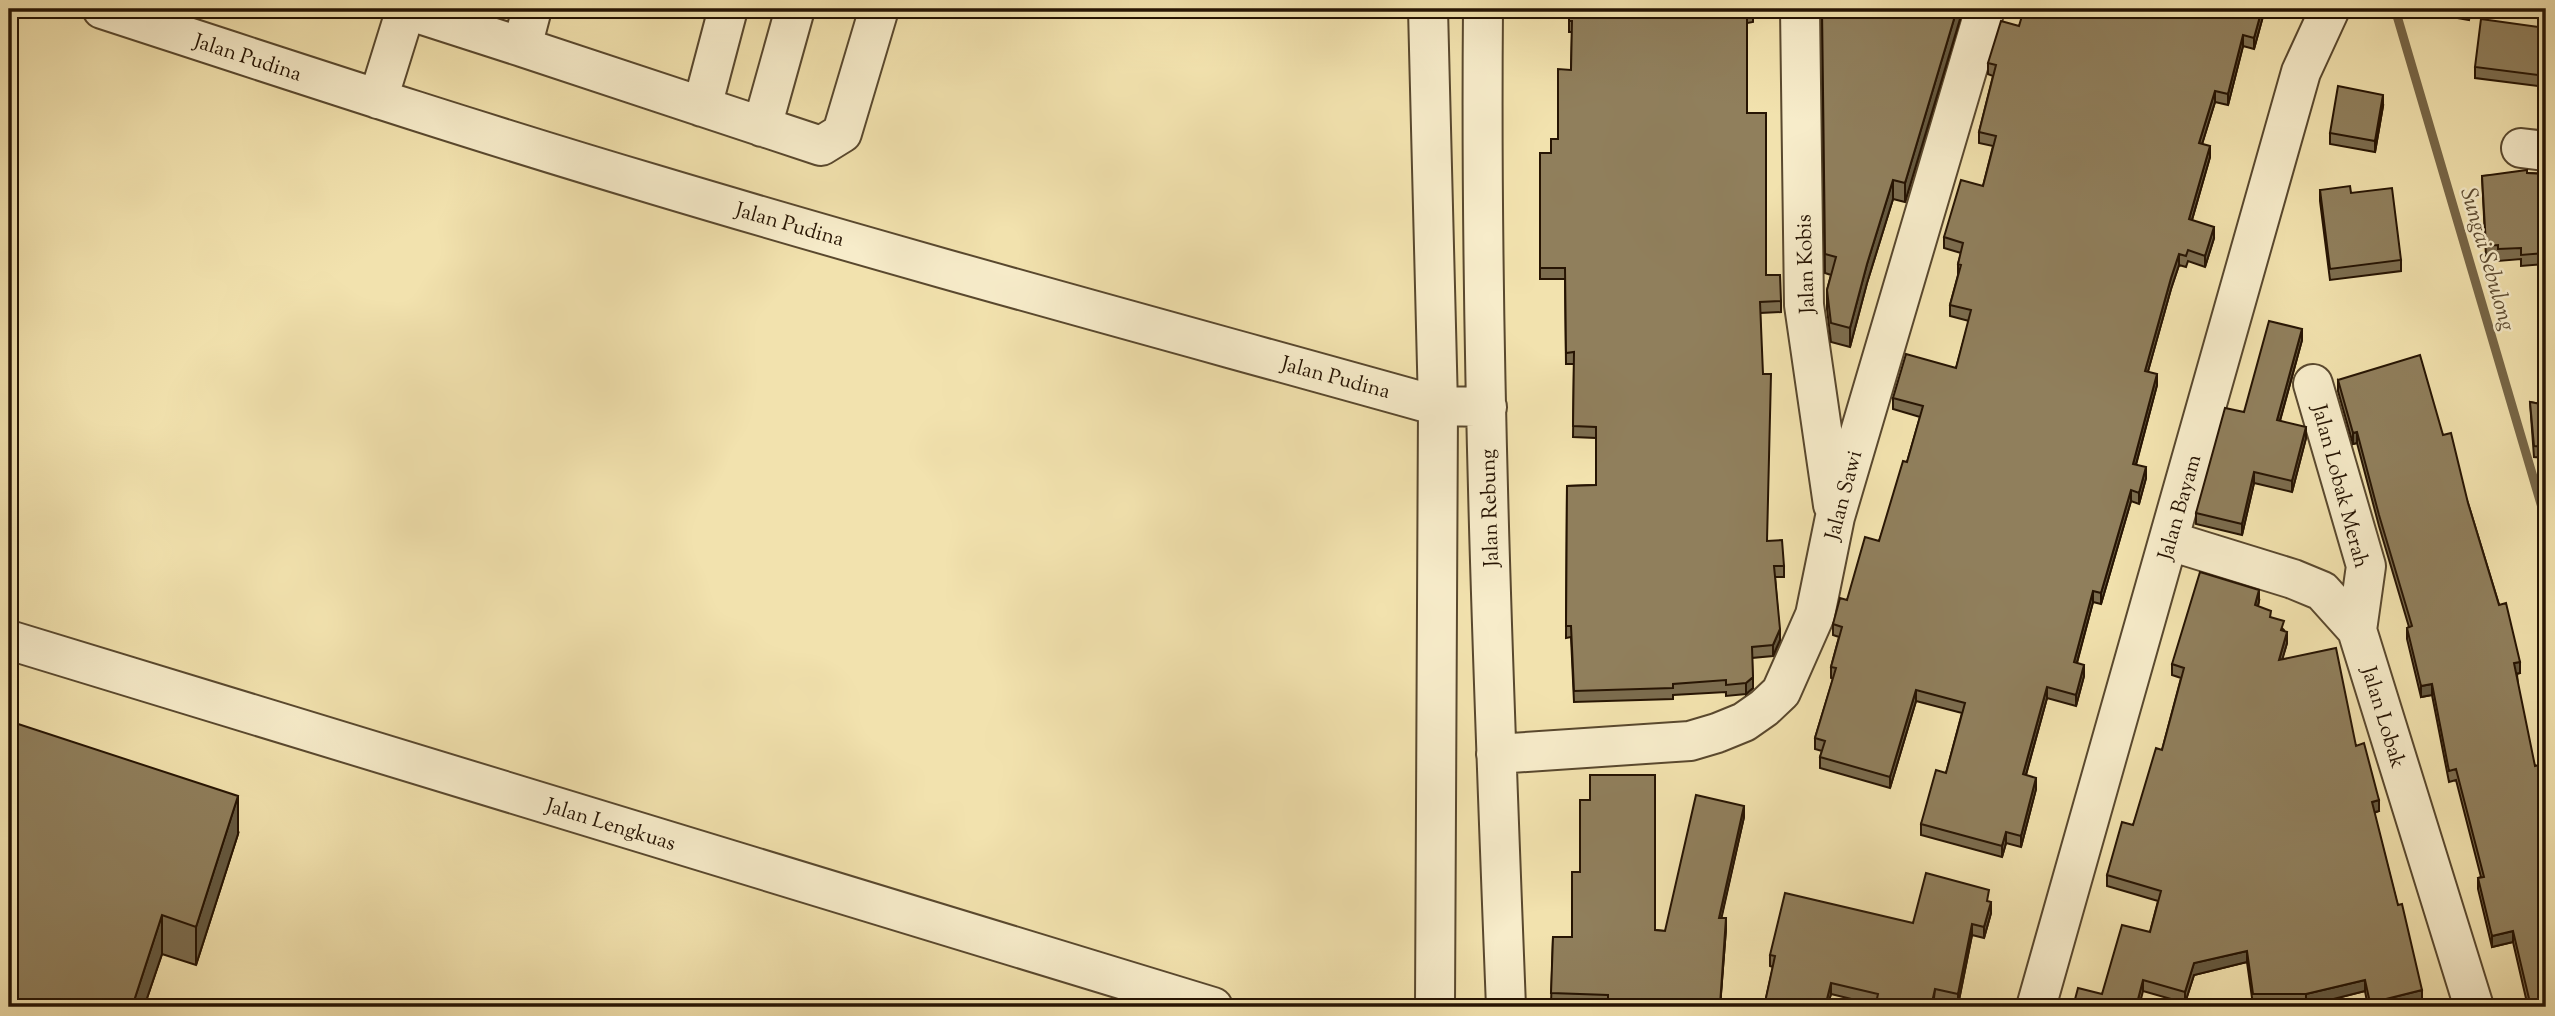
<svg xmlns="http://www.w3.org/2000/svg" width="2555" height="1016" viewBox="0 0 2555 1016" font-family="'Sorts Mill Goudy',serif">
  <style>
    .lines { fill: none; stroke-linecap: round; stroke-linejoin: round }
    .stream { stroke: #776647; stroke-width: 9 }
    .minor-casing { stroke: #59482e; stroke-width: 42 }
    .minor { stroke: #f7ecca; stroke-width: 38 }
    .wall { fill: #7c6d4f; stroke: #261403; stroke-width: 2 }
    .shaded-wall { fill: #655940; stroke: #261403; stroke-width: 2 }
    .building { fill: #907f5c; stroke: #261403; stroke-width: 2 }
    .labels { text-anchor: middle; stroke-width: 5; stroke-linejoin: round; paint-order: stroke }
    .street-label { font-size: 21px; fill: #261403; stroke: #f7ecca }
    .water-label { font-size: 23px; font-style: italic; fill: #5c4a30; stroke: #f7ecca }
  </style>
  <rect width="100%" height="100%" fill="#f2e2ae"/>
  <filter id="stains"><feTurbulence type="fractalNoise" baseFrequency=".00286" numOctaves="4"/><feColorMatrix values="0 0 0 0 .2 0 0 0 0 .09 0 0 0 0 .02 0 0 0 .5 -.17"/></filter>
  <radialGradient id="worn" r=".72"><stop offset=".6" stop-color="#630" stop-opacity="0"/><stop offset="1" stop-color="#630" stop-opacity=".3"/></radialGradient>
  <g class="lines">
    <!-- stream -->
    <path class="stream" d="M 2395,9 L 2546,521"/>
    <defs>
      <path id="minor" d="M 102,9 C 286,69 470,130 656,185 C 916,263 1177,333 1438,406 L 1487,407
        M 404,9 L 522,47 L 532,9
        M 1428,9 L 1438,406 L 1435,1007
        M 1483,9 C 1480,342 1493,675 1506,1007
        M 1800,9 L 1804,305 L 1833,505
        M 522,47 L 821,146 L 842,133 L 879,9
        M 378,99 L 406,9
        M 702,107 L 728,9
        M 762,127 L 795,9
        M 2521,148 L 2546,151
        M 2313,384 L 2366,566 L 2357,630
        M 2170,541 L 2293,579 L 2322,591 L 2357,630 L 2474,1007
        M 9,640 L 1213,1007
        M 1496,754 L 1690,741 L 1717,733 L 1744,722 L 1764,708 L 1781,692 L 1815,615 L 1835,517 L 1985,9
        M 2036,1007 L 2301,72 L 2330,9"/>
    </defs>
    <!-- minor casing -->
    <use href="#minor" class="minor-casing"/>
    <!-- minor -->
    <use href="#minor" class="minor"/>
  </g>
  <!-- wall -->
  <path class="wall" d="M 1569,9 L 1753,9 L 1753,22 L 1747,23 L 1747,113 L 1766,275 L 1781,301 L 1781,312 L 1760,313 L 1767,541 L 1784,566 L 1784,577 L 1775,577 L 1780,640 L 1773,656 L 1752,658 L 1753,688 L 1746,694 L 1726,696 L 1726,692 L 1673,695 L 1673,699 L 1574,702 L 1571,637 L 1566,638 L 1567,486 L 1596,485 L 1596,438 L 1573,437 L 1574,364 L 1566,364 L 1565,279 L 1540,279 L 1540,153 L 1551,153 L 1558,139 L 1571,70 L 1572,32 L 1569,32 Z
    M 1822,9 L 1963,9 L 1905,202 L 1893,199 L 1867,283 L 1850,347 L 1831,342 L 1827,309 L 1827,290 L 1831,275 L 1825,273 Z
    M 2265,9 L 2254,49 L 2243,46 L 2228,105 L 2215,102 L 2202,144 L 2210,157 L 2192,220 L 2214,238 L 2205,267 L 2188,261 L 2186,267 L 2179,265 L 2171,289 L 2148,371 L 2157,385 L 2136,465 L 2146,478 L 2139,504 L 2131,501 L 2101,604 L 2093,602 L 2077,663 L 2084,676 L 2076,706 L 2047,698 L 2026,775 L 2036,789 L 2021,847 L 2006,843 L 2002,857 L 1921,835 L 1921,824 L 1946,773 L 1962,713 L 1916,701 L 1890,788 L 1820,768 L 1820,757 L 1822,751 L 1815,749 L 1815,738 L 1833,679 L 1831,678 L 1831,667 L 1839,637 L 1833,635 L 1833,624 L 1847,600 L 1879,541 L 1907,462 L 1920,417 L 1893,409 L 1893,398 L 1956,368 L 1969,321 L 1950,316 L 1950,305 L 1958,275 L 1958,264 L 1961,253 L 1944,248 L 1944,237 L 1983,186 L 1993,146 L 1979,143 L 1979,132 L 1993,76 L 1988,74 L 1988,63 L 2019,26 Z
    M 2429,9 L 2471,9 L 2469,20 L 2429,13 Z
    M 2546,28 L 2546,87 L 2475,78 L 2475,67 Z
    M 2383,106 L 2375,152 L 2330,144 L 2330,133 Z
    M 2527,173 L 2546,174 L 2546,264 L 2521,266 L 2521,259 L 2498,261 L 2498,256 L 2486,257 L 2482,176 Z
    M 2320,190 L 2351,193 L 2401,260 L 2401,271 L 2330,280 L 2320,201 Z
    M 2302,340 L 2280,421 L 2306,438 L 2292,492 L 2254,483 L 2242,535 L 2196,524 L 2196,513 L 2244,412 Z
    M 2338,380 L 2443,435 L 2468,503 L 2520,673 L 2517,674 L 2546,1007 L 2528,1007 L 2513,942 L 2492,947 L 2478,889 L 2478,878 L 2481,877 L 2456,780 L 2449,782 L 2432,695 L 2421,697 L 2407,639 L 2407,628 L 2409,627 L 2379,526 L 2357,443 L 2353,444 L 2338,391 Z
    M 2530,402 L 2546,405 L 2546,468 L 2546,458 L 2534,457 Z
    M 2259,601 L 2258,606 L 2284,630 L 2287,643 L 2282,659 L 2356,746 L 2379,811 L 2374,813 L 2422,1001 L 2397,1007 L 2368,1007 L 2365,991 L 2306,1006 L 2253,1005 L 2247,962 L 2194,975 L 2185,1003 L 2143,991 L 2102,994 L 2150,932 L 2158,901 L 2107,886 L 2107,875 L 2133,825 L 2162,750 L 2181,678 L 2172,675 L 2172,664 Z
    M 1744,817 L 1721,918 L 1726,929 L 1720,1007 L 1608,1007 L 1608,1006 L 1551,1004 L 1553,937 L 1572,937 L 1580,872 L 1655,930 L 1665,931 Z
    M 238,834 L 196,965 L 162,954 L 144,1007 L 9,1007 Z
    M 1989,902 L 1991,913 L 1984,938 L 1972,935 L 1958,1005 L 1935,1000 L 1933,1007 L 1876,1007 L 1876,1005 L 1831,994 L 1827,1007 L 1764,1007 L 1773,967 L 1770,966 L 1770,955 L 1913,923 Z"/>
  <!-- shaded-wall -->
  <path class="shaded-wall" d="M 1957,9 L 1963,9 L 1905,202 L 1905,183 Z
    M 2262,9 L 2265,9 L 2254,49 L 2254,38 Z
    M 2243,35 L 2243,46 L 2228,105 L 2228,94 Z
    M 2215,91 L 2215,102 L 2199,154 L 2199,143 Z
    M 2383,95 L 2383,106 L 2375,152 L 2375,141 Z
    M 2210,146 L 2210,157 L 2189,230 L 2189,219 Z
    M 1893,180 L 1893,199 L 1867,283 L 1850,347 L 1850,328 L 1867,264 Z
    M 2214,227 L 2214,238 L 2205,267 L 2205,256 Z
    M 2179,254 L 2179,265 L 2171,289 L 2145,382 L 2145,371 L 2171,278 Z
    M 2302,329 L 2302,340 L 2277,431 L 2277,420 Z
    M 2157,374 L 2157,385 L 2133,475 L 2133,464 Z
    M 2306,427 L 2306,438 L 2292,492 L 2292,481 Z
    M 2357,432 L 2357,443 L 2353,444 L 2353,433 Z
    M 2146,467 L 2146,478 L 2139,504 L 2139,493 Z
    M 2254,472 L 2254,483 L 2242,535 L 2242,524 Z
    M 2131,490 L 2131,501 L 2101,604 L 2101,593 Z
    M 2259,590 L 2259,601 L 2255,617 L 2255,605 Z
    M 2093,591 L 2093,602 L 2074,673 L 2074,662 Z
    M 1780,629 L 1780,640 L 1773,656 L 1773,645 Z
    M 2287,632 L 2287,643 L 2279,671 L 2279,660 Z
    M 2520,662 L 2520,673 L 2514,674 L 2514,663 Z
    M 2084,665 L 2084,676 L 2076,706 L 2076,695 Z
    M 1753,677 L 1753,688 L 1746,694 L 1746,683 Z
    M 2432,684 L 2432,695 L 2421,697 L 2421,686 Z
    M 2047,687 L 2047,698 L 2023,785 L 2023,774 Z
    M 1916,690 L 1916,701 L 1890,788 L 1890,777 Z
    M 2036,778 L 2036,789 L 2021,847 L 2021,836 Z
    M 238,796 L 238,834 L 196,965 L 196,927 Z
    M 2379,800 L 2379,811 L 2372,813 L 2372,802 Z
    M 1744,806 L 1744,817 L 1719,929 L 1719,918 Z
    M 2006,832 L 2006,843 L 2002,857 L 2002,846 Z
    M 1991,902 L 1991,913 L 1984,938 L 1984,927 Z
    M 162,915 L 162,954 L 144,1007 L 132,1007 Z
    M 1726,918 L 1726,929 L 1720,1007 Z
    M 1972,924 L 1972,935 L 1958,1005 L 1958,994 Z
    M 2513,931 L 2513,942 L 2492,947 L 2492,936 Z
    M 2247,951 L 2247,962 L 2194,975 L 2185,1003 L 2185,992 L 2194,963 Z
    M 2143,980 L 2143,991 L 2139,1007 L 2136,1007 Z
    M 2365,980 L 2365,991 L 2306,1006 L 2306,994 Z
    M 1831,983 L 1831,994 L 1827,1007 L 1825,1007 Z
    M 1935,989 L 1933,1007 L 1931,1007 Z
    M 2422,990 L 2422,1001 L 2397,1007 L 2370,1007 L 2370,1003 Z"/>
  <!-- building -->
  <path class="building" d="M 1569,9 L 1753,9 L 1753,11 L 1747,11 L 1747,113 L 1766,113 L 1766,275 L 1780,275 L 1781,301 L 1760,302 L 1763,374 L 1771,374 L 1767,541 L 1782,540 L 1784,566 L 1774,566 L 1780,629 L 1773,645 L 1752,647 L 1753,677 L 1746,683 L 1726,685 L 1726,680 L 1673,684 L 1673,688 L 1574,691 L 1571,626 L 1566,626 L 1567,486 L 1596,485 L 1596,427 L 1573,426 L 1574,352 L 1566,353 L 1565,268 L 1540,268 L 1540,153 L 1551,153 L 1551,139 L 1558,139 L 1558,69 L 1571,70 L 1572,21 L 1569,21 Z
    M 1822,9 L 1957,9 L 1905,183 L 1893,180 L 1867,264 L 1850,328 L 1831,323 L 1827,290 L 1836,257 L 1825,254 Z
    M 2024,9 L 2262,9 L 2254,38 L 2243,35 L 2228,94 L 2215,91 L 2199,143 L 2210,146 L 2189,219 L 2214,227 L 2205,256 L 2188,250 L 2186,256 L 2179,254 L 2171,278 L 2145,371 L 2157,374 L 2133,464 L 2146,467 L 2139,493 L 2131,490 L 2101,593 L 2093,591 L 2074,662 L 2084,665 L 2076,695 L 2047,687 L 2023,774 L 2036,778 L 2021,836 L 2006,832 L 2002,846 L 1921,824 L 1936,770 L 1946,773 L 1965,703 L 1916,690 L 1890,777 L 1820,757 L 1825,741 L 1815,738 L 1836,668 L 1831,667 L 1842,627 L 1833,624 L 1840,598 L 1847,600 L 1865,537 L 1879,541 L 1903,461 L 1907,462 L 1923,406 L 1893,398 L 1906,354 L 1956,368 L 1971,310 L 1950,305 L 1961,265 L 1958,264 L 1963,243 L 1944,237 L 1961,180 L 1983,186 L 1996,136 L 1979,132 L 1996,65 L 1988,63 L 2001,21 L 2019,26 Z
    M 2481,19 L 2546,28 L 2546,76 L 2475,67 Z
    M 2338,86 L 2383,95 L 2375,141 L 2330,133 Z
    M 2527,170 L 2527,173 L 2546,174 L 2546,253 L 2521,255 L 2521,248 L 2498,249 L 2498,245 L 2486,246 L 2482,176 Z
    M 2350,186 L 2351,193 L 2392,188 L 2401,260 L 2330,269 L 2320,190 Z
    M 2269,321 L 2302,329 L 2277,420 L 2306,427 L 2292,481 L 2254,472 L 2242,524 L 2196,513 L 2225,408 L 2244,412 Z
    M 2420,355 L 2443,435 L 2451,433 L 2468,503 L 2499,605 L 2506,603 L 2520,662 L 2514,663 L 2535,766 L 2546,763 L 2546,1007 L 2531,1007 L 2513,931 L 2492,936 L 2478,878 L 2484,877 L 2456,769 L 2449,771 L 2432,684 L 2421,686 L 2407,628 L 2412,626 L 2379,515 L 2357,432 L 2353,433 L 2338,380 Z
    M 2530,402 L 2546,405 L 2546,447 L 2534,446 Z
    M 2200,572 L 2259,590 L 2255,605 L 2271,611 L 2270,617 L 2284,621 L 2281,630 L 2287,632 L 2279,660 L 2336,648 L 2356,746 L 2364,743 L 2379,800 L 2372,802 L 2398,905 L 2402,904 L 2422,990 L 2370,1003 L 2365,980 L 2306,994 L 2253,994 L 2247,951 L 2194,963 L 2185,992 L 2143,980 L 2136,1007 L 2073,1007 L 2078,988 L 2102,994 L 2122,925 L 2150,932 L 2161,891 L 2107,875 L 2122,822 L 2133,825 L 2156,748 L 2162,750 L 2184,668 L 2172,664 Z
    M 9,721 L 238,796 L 196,927 L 162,915 L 132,1007 L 9,1007 Z
    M 1590,775 L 1655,775 L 1655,930 L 1665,931 L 1696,795 L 1744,806 L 1719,918 L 1726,918 L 1720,1005 L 1643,1000 L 1643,1004 L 1608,1003 L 1608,995 L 1551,993 L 1553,937 L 1572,937 L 1572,872 L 1580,872 L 1580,800 L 1590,800 Z
    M 1926,873 L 1989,890 L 1987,901 L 1991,902 L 1984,927 L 1972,924 L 1958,994 L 1935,989 L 1931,1007 L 1894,1007 L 1894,1006 L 1876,1003 L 1878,994 L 1831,983 L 1825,1007 L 1764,1007 L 1775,956 L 1770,955 L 1785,893 L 1913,923 Z"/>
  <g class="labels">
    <!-- street labels -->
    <g class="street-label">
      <text transform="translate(248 57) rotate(18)" y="7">Jalan Pudina</text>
      <text transform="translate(790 224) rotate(16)" y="7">Jalan Pudina</text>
      <text transform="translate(1805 264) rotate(-92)" y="7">Jalan Kobis</text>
      <text transform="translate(1336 377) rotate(15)" y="7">Jalan Pudina</text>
      <text transform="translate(2341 486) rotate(75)" y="7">Jalan Lobak Merah</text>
      <text transform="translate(1843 495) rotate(-75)" y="7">Jalan Sawi</text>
      <text transform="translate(2179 507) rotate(-74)" y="7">Jalan Bayam</text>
      <text transform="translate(1489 508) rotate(-92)" y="7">Jalan Rebung</text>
      <text transform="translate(2384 717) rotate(73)" y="7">Jalan Lobak</text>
      <text transform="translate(611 824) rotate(17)" y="7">Jalan Lengkuas</text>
    </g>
    <!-- water labels -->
    <g class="water-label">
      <text transform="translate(2489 259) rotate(74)" y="8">Sungai Sebulong</text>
    </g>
  </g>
  <!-- margin -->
  <rect width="2555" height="1016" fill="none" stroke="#f2e2ae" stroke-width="35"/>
  <rect x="10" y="10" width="2534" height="995" fill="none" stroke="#261403" stroke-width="3.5"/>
  <rect x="18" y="18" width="2520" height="981" fill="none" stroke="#261403" stroke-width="2"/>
  <rect width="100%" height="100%" filter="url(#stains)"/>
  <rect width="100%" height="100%" fill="url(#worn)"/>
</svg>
